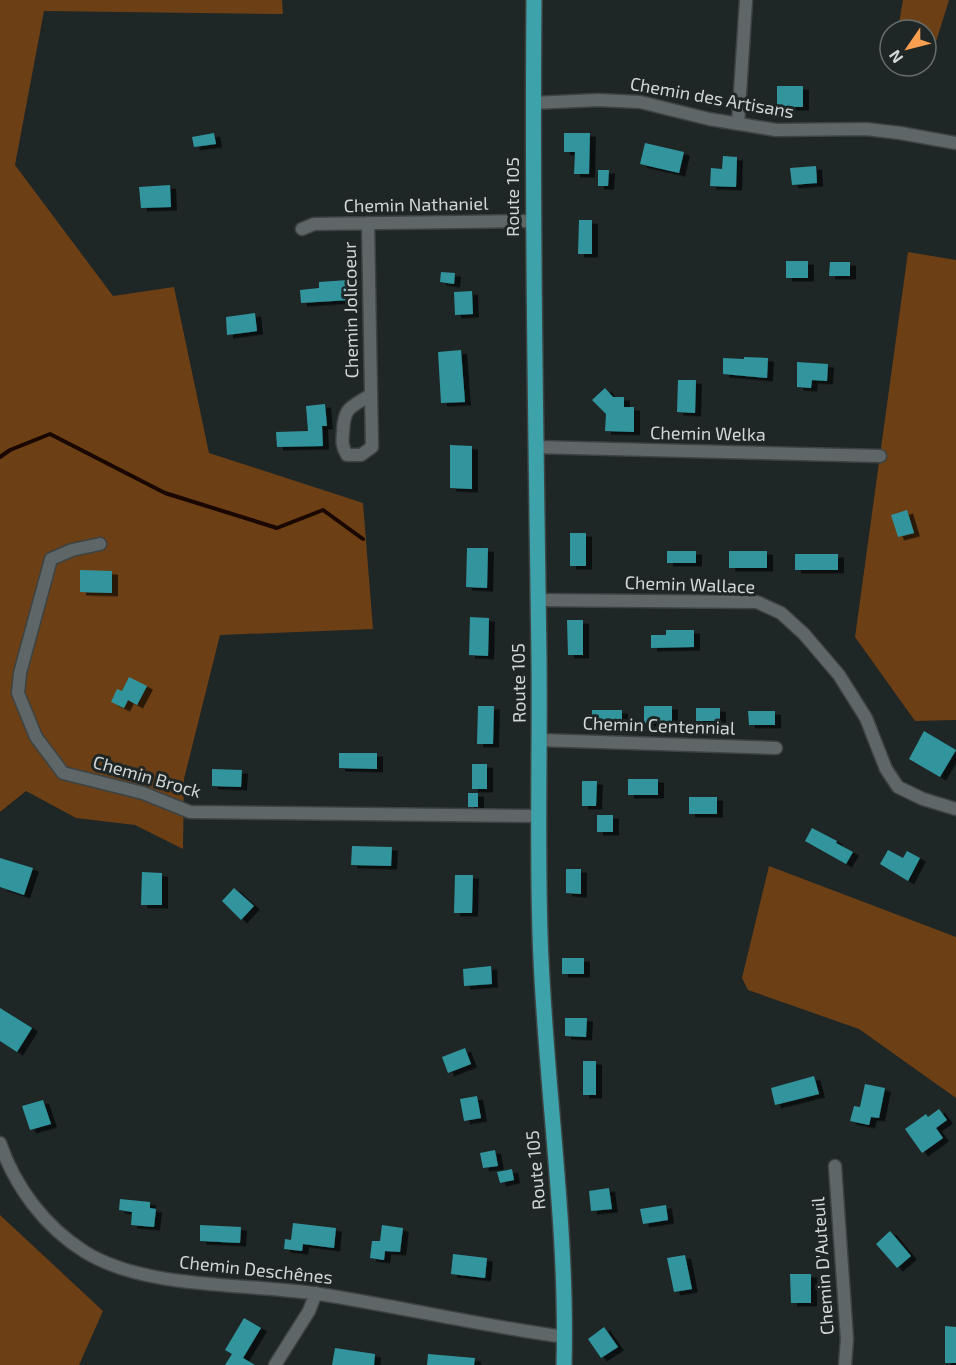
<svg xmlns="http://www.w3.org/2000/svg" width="956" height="1365" viewBox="0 0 956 1365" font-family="'Exo 2',sans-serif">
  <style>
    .green { fill: #6c3f15 }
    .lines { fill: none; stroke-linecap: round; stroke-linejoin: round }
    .stream { stroke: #1a0700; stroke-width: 4 }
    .building { fill: #31959e; filter: url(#shadow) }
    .minor-casing { stroke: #3d4343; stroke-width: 15 }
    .major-casing { stroke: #3d4343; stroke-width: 18 }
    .minor { stroke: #5e6667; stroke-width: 12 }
    .major { stroke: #3da2aa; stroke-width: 15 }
    .labels { text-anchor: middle; stroke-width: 6; stroke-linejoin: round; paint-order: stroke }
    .street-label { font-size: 18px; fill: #d2d6d7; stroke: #1f2626 }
  </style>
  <defs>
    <filter id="shadow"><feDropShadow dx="6" dy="3.5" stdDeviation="0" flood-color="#0009"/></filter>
  </defs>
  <rect width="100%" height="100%" fill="#1f2626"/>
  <!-- green -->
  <path class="green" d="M 0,0 L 282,0 L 283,14 L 44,11 L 15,165 L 113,296 L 174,287 L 209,453 L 363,503 L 373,629 L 220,635 L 184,779 L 183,849 L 135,825 L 76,818 L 26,791 L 0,812 Z
    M 903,0 L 949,0 L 935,45 L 926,41 L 926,30 L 898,29 Z
    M 908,252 L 956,260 L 956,720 L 915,721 L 855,637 Z
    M 769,866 L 956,937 L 956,1098 L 859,1029 L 748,990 L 742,978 Z
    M 0,1215 L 103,1311 L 79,1365 L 0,1365 Z"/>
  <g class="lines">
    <!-- stream -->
    <path class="stream" d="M 0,457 L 10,450 L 50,434 L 165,493 L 277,528 L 323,510 L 363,539"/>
  </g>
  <!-- building -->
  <path class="building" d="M 777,86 L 803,86 L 803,107 L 777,107 Z
    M 214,133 L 216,144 L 194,147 L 192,137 Z
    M 564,133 L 590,133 L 589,174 L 574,174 L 575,152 L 564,152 Z
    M 645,143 L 684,152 L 679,173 L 640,164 Z
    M 723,156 L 737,157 L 736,187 L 710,186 L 711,168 L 722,169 Z
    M 816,166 L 817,183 L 792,185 L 790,168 Z
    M 598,170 L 609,170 L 608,186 L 598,186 Z
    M 170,185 L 171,207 L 141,208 L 139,187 Z
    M 579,220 L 592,220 L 592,254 L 578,254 Z
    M 786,261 L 808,261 L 808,278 L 786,278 Z
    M 830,262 L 850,262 L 850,276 L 829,276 Z
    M 441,272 L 455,273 L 454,284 L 440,282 Z
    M 348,280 L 350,300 L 301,303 L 300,290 L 319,288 L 319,282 Z
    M 472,291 L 473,314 L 455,315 L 454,292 Z
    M 255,313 L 257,331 L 227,335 L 226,317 Z
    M 461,350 L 465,402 L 441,403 L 438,352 Z
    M 744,357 L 768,358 L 767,378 L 723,374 L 723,358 L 744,359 Z
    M 797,362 L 828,364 L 827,381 L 812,380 L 811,388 L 797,387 Z
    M 678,380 L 696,380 L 695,413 L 677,412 Z
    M 605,388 L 613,397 L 624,397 L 624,407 L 634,407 L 634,432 L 605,431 L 606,414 L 592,400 Z
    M 325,404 L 327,426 L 322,426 L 323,446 L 277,447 L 276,432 L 308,431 L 306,406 Z
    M 450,445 L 472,446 L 472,489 L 450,488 Z
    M 907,510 L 914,533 L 898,537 L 891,515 Z
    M 570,533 L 586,533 L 586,566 L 570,566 Z
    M 467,548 L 488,548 L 487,588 L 466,587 Z
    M 667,551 L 696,551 L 696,563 L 667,563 Z
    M 729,551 L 767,551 L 767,568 L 729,568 Z
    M 795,554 L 838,554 L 838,570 L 795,570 Z
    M 80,570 L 112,571 L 112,593 L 80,592 Z
    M 470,617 L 489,618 L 488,656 L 469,655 Z
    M 567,620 L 583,620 L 583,655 L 568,655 Z
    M 666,630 L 694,630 L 694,647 L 651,648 L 651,635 L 666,635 Z
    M 129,677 L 147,686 L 137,705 L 128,700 L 124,708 L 111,702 L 117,689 L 122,691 Z
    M 478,706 L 494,706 L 493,744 L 477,744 Z
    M 644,706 L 672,706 L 672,723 L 644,723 Z
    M 696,708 L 720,708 L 720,721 L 696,721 Z
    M 592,710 L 622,710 L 622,723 L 592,723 Z
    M 748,711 L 775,711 L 775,725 L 749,725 Z
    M 924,731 L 956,750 L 940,777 L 909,759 Z
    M 339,753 L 377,753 L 377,769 L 339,768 Z
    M 472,764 L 487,764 L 487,789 L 472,789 Z
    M 212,769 L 242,770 L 241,787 L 212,786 Z
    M 628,779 L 658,779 L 658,795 L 628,795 Z
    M 582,781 L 597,781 L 596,806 L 582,806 Z
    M 468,793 L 478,793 L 478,807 L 468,807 Z
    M 689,797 L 717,797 L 717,814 L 689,814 Z
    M 597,815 L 613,815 L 613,832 L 597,832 Z
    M 812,828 L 837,841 L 836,843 L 853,852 L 846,864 L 805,841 Z
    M 352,846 L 392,847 L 391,866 L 351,865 Z
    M 888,850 L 903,858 L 907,851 L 920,858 L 908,881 L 880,864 Z
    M 0,858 L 33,868 L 24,895 L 0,887 Z
    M 566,869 L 581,869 L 581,894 L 566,893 Z
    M 142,872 L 162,873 L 162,905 L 141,905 Z
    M 455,875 L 473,875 L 472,913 L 454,913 Z
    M 234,888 L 254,906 L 241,920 L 222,901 Z
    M 562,958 L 584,958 L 584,974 L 562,974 Z
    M 491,966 L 492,984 L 464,986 L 463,969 Z
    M 0,1008 L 32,1028 L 17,1052 L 0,1041 Z
    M 565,1018 L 587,1018 L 586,1037 L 565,1036 Z
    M 465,1048 L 471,1064 L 448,1073 L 442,1057 Z
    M 583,1061 L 596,1061 L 596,1095 L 583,1095 Z
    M 814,1076 L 819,1094 L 775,1105 L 771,1088 Z
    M 865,1084 L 885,1088 L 879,1118 L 871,1117 L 869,1125 L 850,1121 L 854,1106 L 860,1107 Z
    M 477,1096 L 481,1118 L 464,1121 L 460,1099 Z
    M 43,1100 L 51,1124 L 30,1130 L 22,1106 Z
    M 939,1109 L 947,1120 L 936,1128 L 943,1138 L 922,1153 L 905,1129 L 926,1114 L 928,1117 Z
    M 495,1150 L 498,1166 L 483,1168 L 480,1153 Z
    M 512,1169 L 514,1180 L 500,1183 L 497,1172 Z
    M 609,1188 L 612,1209 L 591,1211 L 589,1191 Z
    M 120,1199 L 150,1202 L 150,1208 L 156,1209 L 154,1227 L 131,1225 L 132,1212 L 119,1210 Z
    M 666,1205 L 668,1220 L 643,1224 L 640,1209 Z
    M 293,1223 L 336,1228 L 334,1248 L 303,1244 L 302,1251 L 284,1249 L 285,1239 L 291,1240 Z
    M 200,1225 L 241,1227 L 240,1243 L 200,1241 Z
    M 382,1225 L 403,1228 L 400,1252 L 385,1251 L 384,1260 L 370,1258 L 372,1241 L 380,1241 Z
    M 890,1231 L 911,1256 L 897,1268 L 876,1244 Z
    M 453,1254 L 487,1258 L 485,1278 L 451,1274 Z
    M 685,1255 L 692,1289 L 674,1292 L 667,1258 Z
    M 790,1274 L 811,1274 L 811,1303 L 791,1303 Z
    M 244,1318 L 261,1328 L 243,1358 L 255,1365 L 225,1365 L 232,1354 L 225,1350 Z
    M 945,1326 L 956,1327 L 956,1363 L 945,1363 Z
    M 604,1327 L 618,1347 L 601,1358 L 588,1339 Z
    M 335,1348 L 375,1354 L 374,1365 L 332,1365 Z
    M 428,1354 L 475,1358 L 474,1365 L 427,1365 Z"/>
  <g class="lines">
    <defs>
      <path id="minor" d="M 533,103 L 598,100 L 640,102 L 709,119 L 776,130 L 866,129 L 900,133 L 956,143
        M 738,124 L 746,0
        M 368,223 L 372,447 L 361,455 L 347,455 C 342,447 342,442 343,432 C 344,408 349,408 369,396
        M 302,229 L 314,224 L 532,221
        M 536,447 L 880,456
        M 100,544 L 72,550 L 51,559 L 20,673 L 18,693 L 36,737 L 63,773 L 143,793 L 190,812 L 539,816
        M 538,600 L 757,602 L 781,613 L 804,634 L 839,675 L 866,718 L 886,769 L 898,787 L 923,799 L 956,809
        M 540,740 L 776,748
        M 0,1143 C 15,1187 45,1227 85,1252 C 147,1290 248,1283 319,1294 C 402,1307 482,1326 565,1337
        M 835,1166 L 847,1339 L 845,1365
        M 275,1365 L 309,1311 L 316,1293"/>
      <path id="major" d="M 534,0 C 532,220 536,439 539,659 C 540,750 537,842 540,933 C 544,1077 568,1221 564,1365"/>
    </defs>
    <!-- minor casing -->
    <use href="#minor" class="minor-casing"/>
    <!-- major casing -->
    <use href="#major" class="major-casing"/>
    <!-- minor -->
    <use href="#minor" class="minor"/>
    <!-- major -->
    <use href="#major" class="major"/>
  </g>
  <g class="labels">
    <!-- street labels -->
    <g class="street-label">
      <text transform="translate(712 98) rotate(10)" y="6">Chemin des Artisans</text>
      <text transform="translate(513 197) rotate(-90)" y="6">Route 105</text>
      <text transform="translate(416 205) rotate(-1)" y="6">Chemin Nathaniel</text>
      <text transform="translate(351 310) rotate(-91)" y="6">Chemin Jolicoeur</text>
      <text transform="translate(708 434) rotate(1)" y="6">Chemin Welka</text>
      <text transform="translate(690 585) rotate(2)" y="6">Chemin Wallace</text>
      <text transform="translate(519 683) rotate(-91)" y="6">Route 105</text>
      <text transform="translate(659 726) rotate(2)" y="6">Chemin Centennial</text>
      <text transform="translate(147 777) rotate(16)" y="6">Chemin Brock</text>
      <text transform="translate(536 1170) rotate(-95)" y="6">Route 105</text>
      <text transform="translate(823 1266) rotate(-94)" y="6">Chemin D'Auteuil</text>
      <text transform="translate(256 1270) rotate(6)" y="6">Chemin Deschênes</text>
    </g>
  </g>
  <!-- north arrow -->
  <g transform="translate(908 48) rotate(235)"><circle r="28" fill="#1f2626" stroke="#676c6d" stroke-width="1.5"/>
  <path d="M0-4.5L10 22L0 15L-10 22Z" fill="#fa9f4f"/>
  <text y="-9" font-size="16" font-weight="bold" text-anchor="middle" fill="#d2d6d7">N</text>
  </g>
</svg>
